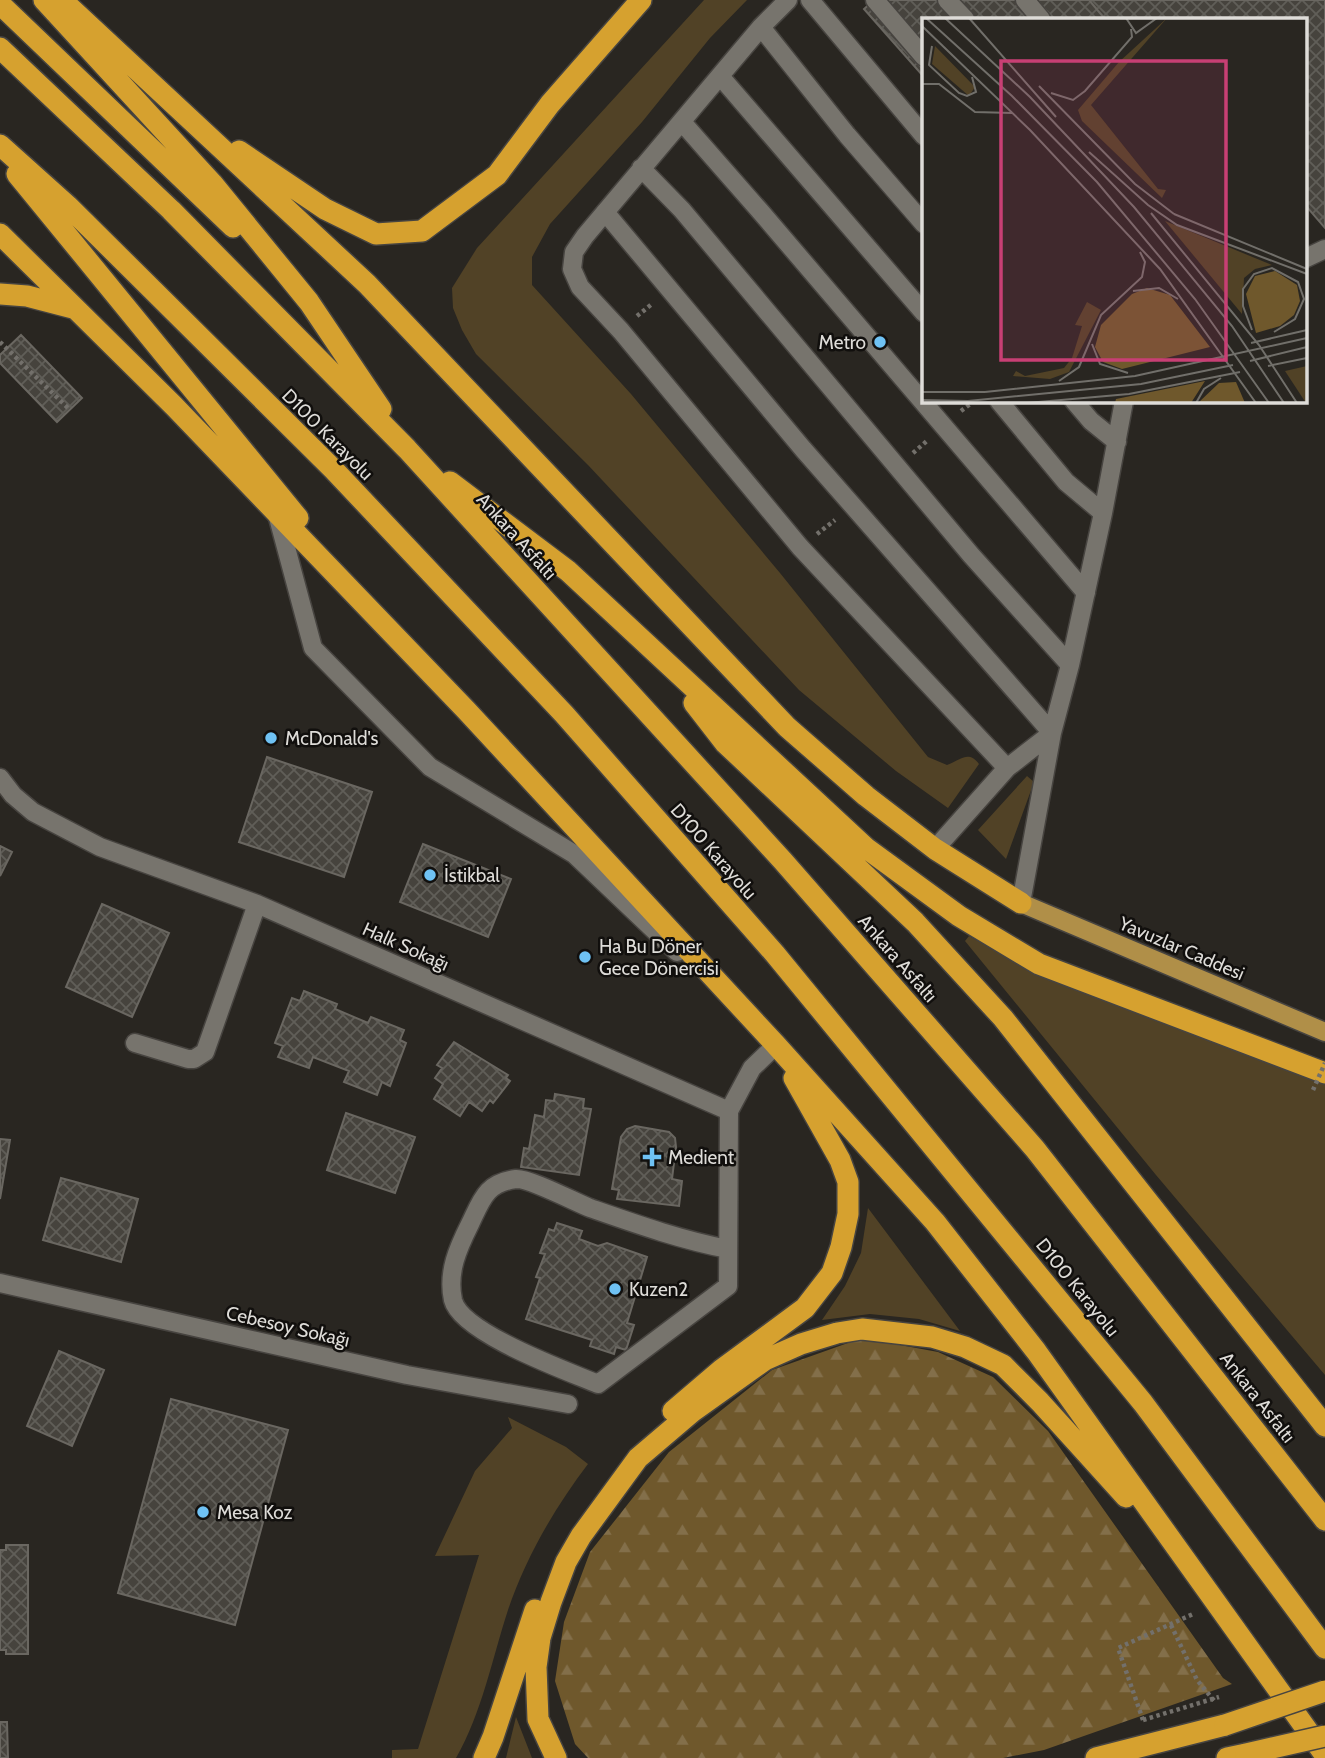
<svg xmlns="http://www.w3.org/2000/svg" width="1325" height="1758" viewBox="0 0 1325 1758" font-family="Cabin,sans-serif">
  <style>
    .grass { fill: #514226 }
    .forest { fill: url(#forest-firs) }
    .building { fill: url(#building-cross-hatch); stroke: #6a6761; stroke-width: 2 }
    .lines { fill: none; stroke-linecap: round; stroke-linejoin: round }
    .minor-casing { stroke: #474440; stroke-width: 21 }
    .major-casing { stroke: #474440; stroke-width: 21 }
    .highway-casing { stroke: #474440; stroke-width: 24 }
    .path { stroke: #73706b; stroke-width: 4.5; stroke-dasharray: 3.5 3.5; stroke-linecap: butt }
    .minor { stroke: #77746d; stroke-width: 18 }
    .major { stroke: #b08f48; stroke-width: 18 }
    .highway { stroke: #d6a12f; stroke-width: 21 }
    .highway-bridge-casing { stroke: #474440; stroke-width: 24; stroke-linecap: butt }
    .path-bridge { stroke: #73706b; stroke-width: 4.5; stroke-dasharray: 3.5 3.5; stroke-linecap: butt }
    .highway-bridge { stroke: #d6a12f; stroke-width: 21 }
    .poi-dot { fill: #6fc2f4; stroke: #110f0d; stroke-width: 2.5 }
    .labels { text-anchor: middle; stroke-width: 5; stroke-linejoin: round; paint-order: stroke }
    .poi-label { font-size: 19px; fill: #dedcd8; stroke: #110f0d; text-anchor: start }
    .street-label { font-size: 19px; fill: #dedcd8; stroke: #110f0d }
    .inset-road { fill: none; stroke: #716f6a; stroke-width: 2 }
    .view { fill: #c83f74; fill-opacity: 0.15; stroke: #c83f74; stroke-width: 3.5 }
    .inset-edge { fill: none; stroke: #dedcd8; stroke-width: 3.5 }
  </style>
  <defs>
    <pattern id="forest-firs" width="22" height="20" patternUnits="userSpaceOnUse" patternTransform="scale(1.75)"><rect width="22" height="20" fill="#6f582c"/><path d="M5 1l3.5 6h-7zM16 11l3.5 6h-7z" fill="#836f4a"/></pattern>
    <pattern id="building-cross-hatch" width="8" height="8" patternUnits="userSpaceOnUse" patternTransform="scale(1.75)"><rect width="8" height="8" fill="#46433d"/><path d="M0 0l8 8M0 8l8-8" fill="none" stroke="#605e58"/></pattern>
  </defs>
  <rect width="100%" height="100%" fill="#292621"/>
  <!-- grass -->
  <path class="grass" d="M 704,0 L 747,0 L 710,38 L 642,122 L 550,224 L 532,257 L 532,285 L 631,394 L 780,573 L 928,757 L 947,765 C 961,760 968,750 979,764 L 948,808 L 896,771 L 799,690 L 588,465 L 476,354 L 462,330 L 453,308 L 452,288 L 477,248 Z
    M 1027,776 L 1034,782 L 1006,859 L 978,830 Z
    M 969,936 L 1025,965 L 1325,1082 L 1325,1375 L 1156,1175 L 965,941 Z
    M 868,1208 L 960,1331 L 919,1319 L 870,1314 L 822,1320 L 845,1286 L 861,1253 Z
    M 508,1417 L 566,1447 L 588,1464 C 554,1509 526,1557 508,1610 C 492,1659 482,1713 456,1758 L 392,1758 L 392,1750 L 418,1749 L 479,1555 L 435,1556 L 475,1471 L 512,1428 Z
    M 516,1717 L 532,1758 L 506,1758 Z"/>
  <!-- forest -->
  <path class="forest" d="M 862,1338 L 938,1352 L 993,1377 L 1048,1431 L 1223,1678 L 1232,1684 L 1044,1750 L 1003,1758 L 588,1758 L 575,1744 L 555,1681 L 564,1622 L 590,1552 L 669,1452 L 772,1370 Z"/>
  <!-- building -->
  <path class="building" d="M 874,0 L 1089,0 L 1105,19 L 924,19 L 924,77 L 864,9 Z
    M 1089,0 L 1325,0 L 1325,228 L 1306,206 L 1306,19 L 1105,19 Z
    M 21,335 L 82,398 L 57,422 L 0,363 L 0,355 Z
    M 267,757 L 372,792 L 344,877 L 239,842 Z
    M 423,844 L 511,879 L 488,937 L 400,902 Z
    M 0,846 L 12,852 L 0,876 Z
    M 102,904 L 169,933 L 132,1017 L 66,987 Z
    M 304,991 L 337,1004 L 335,1009 L 368,1023 L 371,1017 L 404,1030 L 400,1040 L 406,1043 L 390,1086 L 382,1082 L 377,1095 L 344,1082 L 349,1071 L 313,1057 L 309,1068 L 278,1057 L 283,1046 L 275,1043 L 292,998 L 300,1001 Z
    M 454,1042 L 508,1075 L 506,1078 L 510,1081 L 493,1103 L 490,1100 L 482,1111 L 469,1102 L 460,1116 L 434,1099 L 443,1084 L 435,1078 L 442,1068 L 437,1065 Z
    M 555,1094 L 584,1099 L 583,1108 L 591,1109 L 579,1175 L 521,1167 L 524,1148 L 529,1149 L 535,1115 L 544,1117 L 546,1100 L 554,1101 Z
    M 346,1113 L 415,1137 L 395,1193 L 327,1170 Z
    M 635,1126 L 669,1132 L 675,1138 L 676,1147 L 672,1179 L 682,1181 L 679,1206 L 617,1199 L 619,1190 L 612,1189 L 621,1137 L 627,1129 Z
    M 0,1139 L 10,1140 L 0,1199 Z
    M 61,1178 L 138,1199 L 121,1262 L 43,1240 Z
    M 557,1223 L 582,1231 L 579,1239 L 598,1246 L 607,1243 L 647,1257 L 627,1323 L 634,1325 L 626,1350 L 616,1347 L 614,1354 L 590,1346 L 592,1340 L 526,1319 L 540,1278 L 536,1277 L 545,1254 L 540,1253 L 549,1229 L 554,1231 Z
    M 59,1351 L 104,1370 L 72,1446 L 27,1426 Z
    M 171,1399 L 288,1430 L 235,1625 L 118,1593 Z
    M 6,1545 L 28,1545 L 28,1654 L 6,1654 L 6,1650 L 0,1650 L 0,1550 L 6,1550 Z
    M 0,1722 L 7,1722 L 8,1758 L 0,1758 Z"/>
  <g class="lines">
    <defs>
      <path id="minor" d="M 788,0 L 761,27 L 585,236 L 574,252 L 572,269 L 580,287 L 621,331 L 800,547 L 1007,768
        M 810,0 L 924,136
        M 875,0 L 924,57
        M 947,0 L 965,19
        M 1025,0 L 1041,19
        M 761,27 L 847,135 L 924,224
        M 720,76 L 924,313
        M 682,122 L 760,211 L 1086,593
        M 641,168 L 682,210 L 971,555 L 1070,665
        M 605,212 L 803,449 L 1052,733
        M 1306,258 L 1325,249
        M 999,401 L 1066,482 L 1103,513
        M 1074,401 L 1091,421 L 1117,442
        M 277,514 L 313,648 L 430,767 L 574,854 L 677,952
        M 0,778 L 13,795 L 33,812 L 100,847 L 257,904 L 729,1111
        M 935,849 L 1007,768 L 1052,733
        M 1021,903 L 1052,733 L 1070,665 L 1103,513 L 1124,401
        M 135,1043 L 188,1059 L 194,1059 L 205,1052 L 257,904
        M 728,1249 C 681,1240 636,1224 590,1208 C 575,1202 529,1178 516,1179 C 486,1183 482,1199 470,1224 C 458,1248 447,1272 453,1300 C 461,1333 567,1371 598,1384 L 728,1286 L 729,1111 L 752,1068 L 776,1045 L 769,1038
        M 0,1283 L 407,1375 L 568,1404"/>
      <path id="major" d="M 1021,903 L 1325,1032"/>
      <path id="highway" d="M 44,0 L 212,183 L 309,302 L 381,409
        M 62,0 L 367,284 L 787,727 L 866,796 L 935,849 L 1021,903
        M 0,4 L 233,227
        M 0,48 L 171,210 L 407,449 L 783,861 L 1035,1149 L 1325,1520
        M 0,145 L 68,206 L 333,469 L 564,714 L 775,954 L 1143,1403 L 1325,1648
        M 239,151 L 325,209 L 376,234 L 422,231 L 497,175 L 550,104 L 641,0
        M 17,174 L 298,518
        M 0,234 L 174,406 L 466,710 L 776,1045 L 935,1222 L 1036,1351 L 1325,1755
        M 0,294 L 27,296 L 73,308
        M 450,482 L 568,571 L 866,848 L 959,916 L 1039,964 L 1325,1073
        M 694,703 L 725,743 L 915,922 L 1003,1018 L 1325,1426
        M 673,1411 L 721,1370 L 805,1308 L 832,1273 L 841,1247 L 848,1214 L 848,1182 L 840,1160 L 794,1078
        M 484,1758 L 493,1737 L 535,1610
        M 556,1758 L 538,1719 L 536,1667 L 540,1638 L 551,1602 L 566,1562 L 581,1536 L 638,1458 L 692,1412 L 765,1360 L 801,1344 L 837,1333 L 862,1329 L 932,1337 L 965,1347 L 1003,1365 L 1040,1402 L 1126,1497
        M 1096,1758 L 1225,1725
        M 1227,1758 L 1246,1754"/>
    </defs>
    <!-- minor casing -->
    <use href="#minor" class="minor-casing"/>
    <!-- major casing -->
    <use href="#major" class="major-casing"/>
    <!-- highway casing -->
    <use href="#highway" class="highway-casing"/>
    <!-- path -->
    <path class="path" d="M 637,316 L 652,304
      M 0,342 L 70,410
      M 961,411 L 974,401
      M 913,453 L 928,440
      M 817,534 L 835,520
      M 1171,1625 L 1197,1680 L 1216,1703
      M 1143,1720 L 1118,1648 L 1193,1614"/>
    <!-- minor -->
    <use href="#minor" class="minor"/>
    <!-- major -->
    <use href="#major" class="major"/>
    <!-- highway -->
    <use href="#highway" class="highway"/>
    <defs>
      <path id="highway-bridge" d="M 1225,1725 L 1325,1691
        M 1246,1754 L 1325,1736"/>
    </defs>
    <!-- highway-bridge casing -->
    <use href="#highway-bridge" class="highway-bridge-casing"/>
    <!-- path-bridge -->
    <path class="path-bridge" d="M 1313,1090 L 1325,1063
      M 1143,1720 L 1219,1697"/>
    <!-- highway-bridge -->
    <use href="#highway-bridge" class="highway-bridge"/>
  </g>
  <!-- markers -->
  <g class="poi-dot">
    <circle cx="880" cy="342" r="7"/>
    <circle cx="271" cy="738" r="7"/>
    <circle cx="430" cy="875" r="7"/>
    <circle cx="585" cy="957" r="7"/>
    <path d="M648.5 1146.5h7v7h7v7h-7v7h-7v-7h-7v-7h7z"/>
    <circle cx="615" cy="1289" r="7"/>
    <circle cx="203" cy="1512" r="7"/>
  </g>
  <g class="labels">
    <!-- poi labels -->
    <g class="poi-label">
      <text x="866" y="349" text-anchor="end">Metro</text>
      <text x="285" y="745">McDonald's</text>
      <text x="444" y="882">İstikbal</text>
      <text x="599" y="953">Ha Bu Döner<tspan x="599" dy="22">Gece Dönercisi</tspan></text>
      <text x="668" y="1164">Medient</text>
      <text x="629" y="1296">Kuzen2</text>
      <text x="217" y="1519">Mesa Koz</text>
    </g>
    <!-- street labels -->
    <g class="street-label">
      <text transform="translate(328 434) rotate(45)" y="7">D100 Karayolu</text>
      <text transform="translate(517 536) rotate(48)" y="7">Ankara Asfaltı</text>
      <text transform="translate(714 851) rotate(49)" y="7">D100 Karayolu</text>
      <text transform="translate(406 946) rotate(24)" y="7">Halk Sokağı</text>
      <text transform="translate(1182 948) rotate(23)" y="7">Yavuzlar Caddesi</text>
      <text transform="translate(898 958) rotate(49)" y="7">Ankara Asfaltı</text>
      <text transform="translate(1078 1287) rotate(51)" y="7">D100 Karayolu</text>
      <text transform="translate(288 1326) rotate(13)" y="7">Cebesoy Sokağı</text>
      <text transform="translate(1258 1397) rotate(52)" y="7">Ankara Asfaltı</text>
    </g>
  </g>
  <!-- overview -->
  <g transform="translate(922 18)">
    <rect width="385" height="385" fill="#292621"/>
    <path d="M 245,0 L 169,87 L 236,171 L 244,172 L 240,180 L 160,103 L 156,92 L 197,44 ZM 13,28 L 53,69 L 47,78 L 10,46 ZM 243,203 L 350,247 L 333,251 L 322,260 L 320,296 ZM 165,284 L 179,292 L 147,354 L 128,361 L 91,358 L 94,353 L 103,358 L 142,350 L 150,340 L 160,308 L 153,307 ZM 385,348 L 385,385 L 384,385 L 363,353 Z" fill="#514226"/>
    <path d="M 353,253 L 375,267 L 378,283 L 372,297 L 358,308 L 334,315 L 324,276 L 333,258 ZM 225,270 L 248,277 L 288,329 L 200,351 L 181,344 L 173,329 L 179,307 L 210,276 ZM 283,363 L 269,385 L 193,385 L 194,381 ZM 314,364 L 323,385 L 276,385 L 297,365 Z" fill="#6f582c"/>
    <path class="inset-road" d="M 4,0 L 90,78 L 175,164 L 273,281 L 347,385M 23,0 L 108,79 L 212,189 L 310,308 L 362,385M 47,0 L 134,99M 204,0 L 214,15 L 235,0M 0,8 L 108,112 L 238,251 L 334,385M 10,28 L 7,47 L 37,75 L 45,78 L 54,74 L 50,59M 0,66 L 17,66 L 53,94 L 90,95M 117,68 L 213,166 L 252,196M 129,75 L 151,82 L 163,73 L 210,19 L 209,11M 167,134 L 226,187 L 255,207 L 385,256M 229,195 L 337,327 L 375,385M 252,196 L 385,251M 211,273 L 237,270 L 256,281M 330,312 L 321,288 L 321,271 L 332,256 L 350,250 L 376,264 L 382,281 L 373,301 L 352,314M 329,325 L 385,312M 170,326 L 178,346 L 206,355M 328,343 L 385,329M 346,348 L 385,340M 137,363 L 157,349 L 179,297 L 220,259 L 223,244 L 218,234M 0,374 L 63,374M 63,374 L 213,358 L 385,320M 0,382 L 46,383M 46,383 L 219,366 L 311,347M 105,385 L 207,376 L 318,354M 274,385 L 282,371 L 299,360"/>
    <path class="view" d="M 79,43 L 304,43 L 304,342 L 79,342 Z"/>
    <rect width="385" height="385" class="inset-edge"/>
  </g>
</svg>
